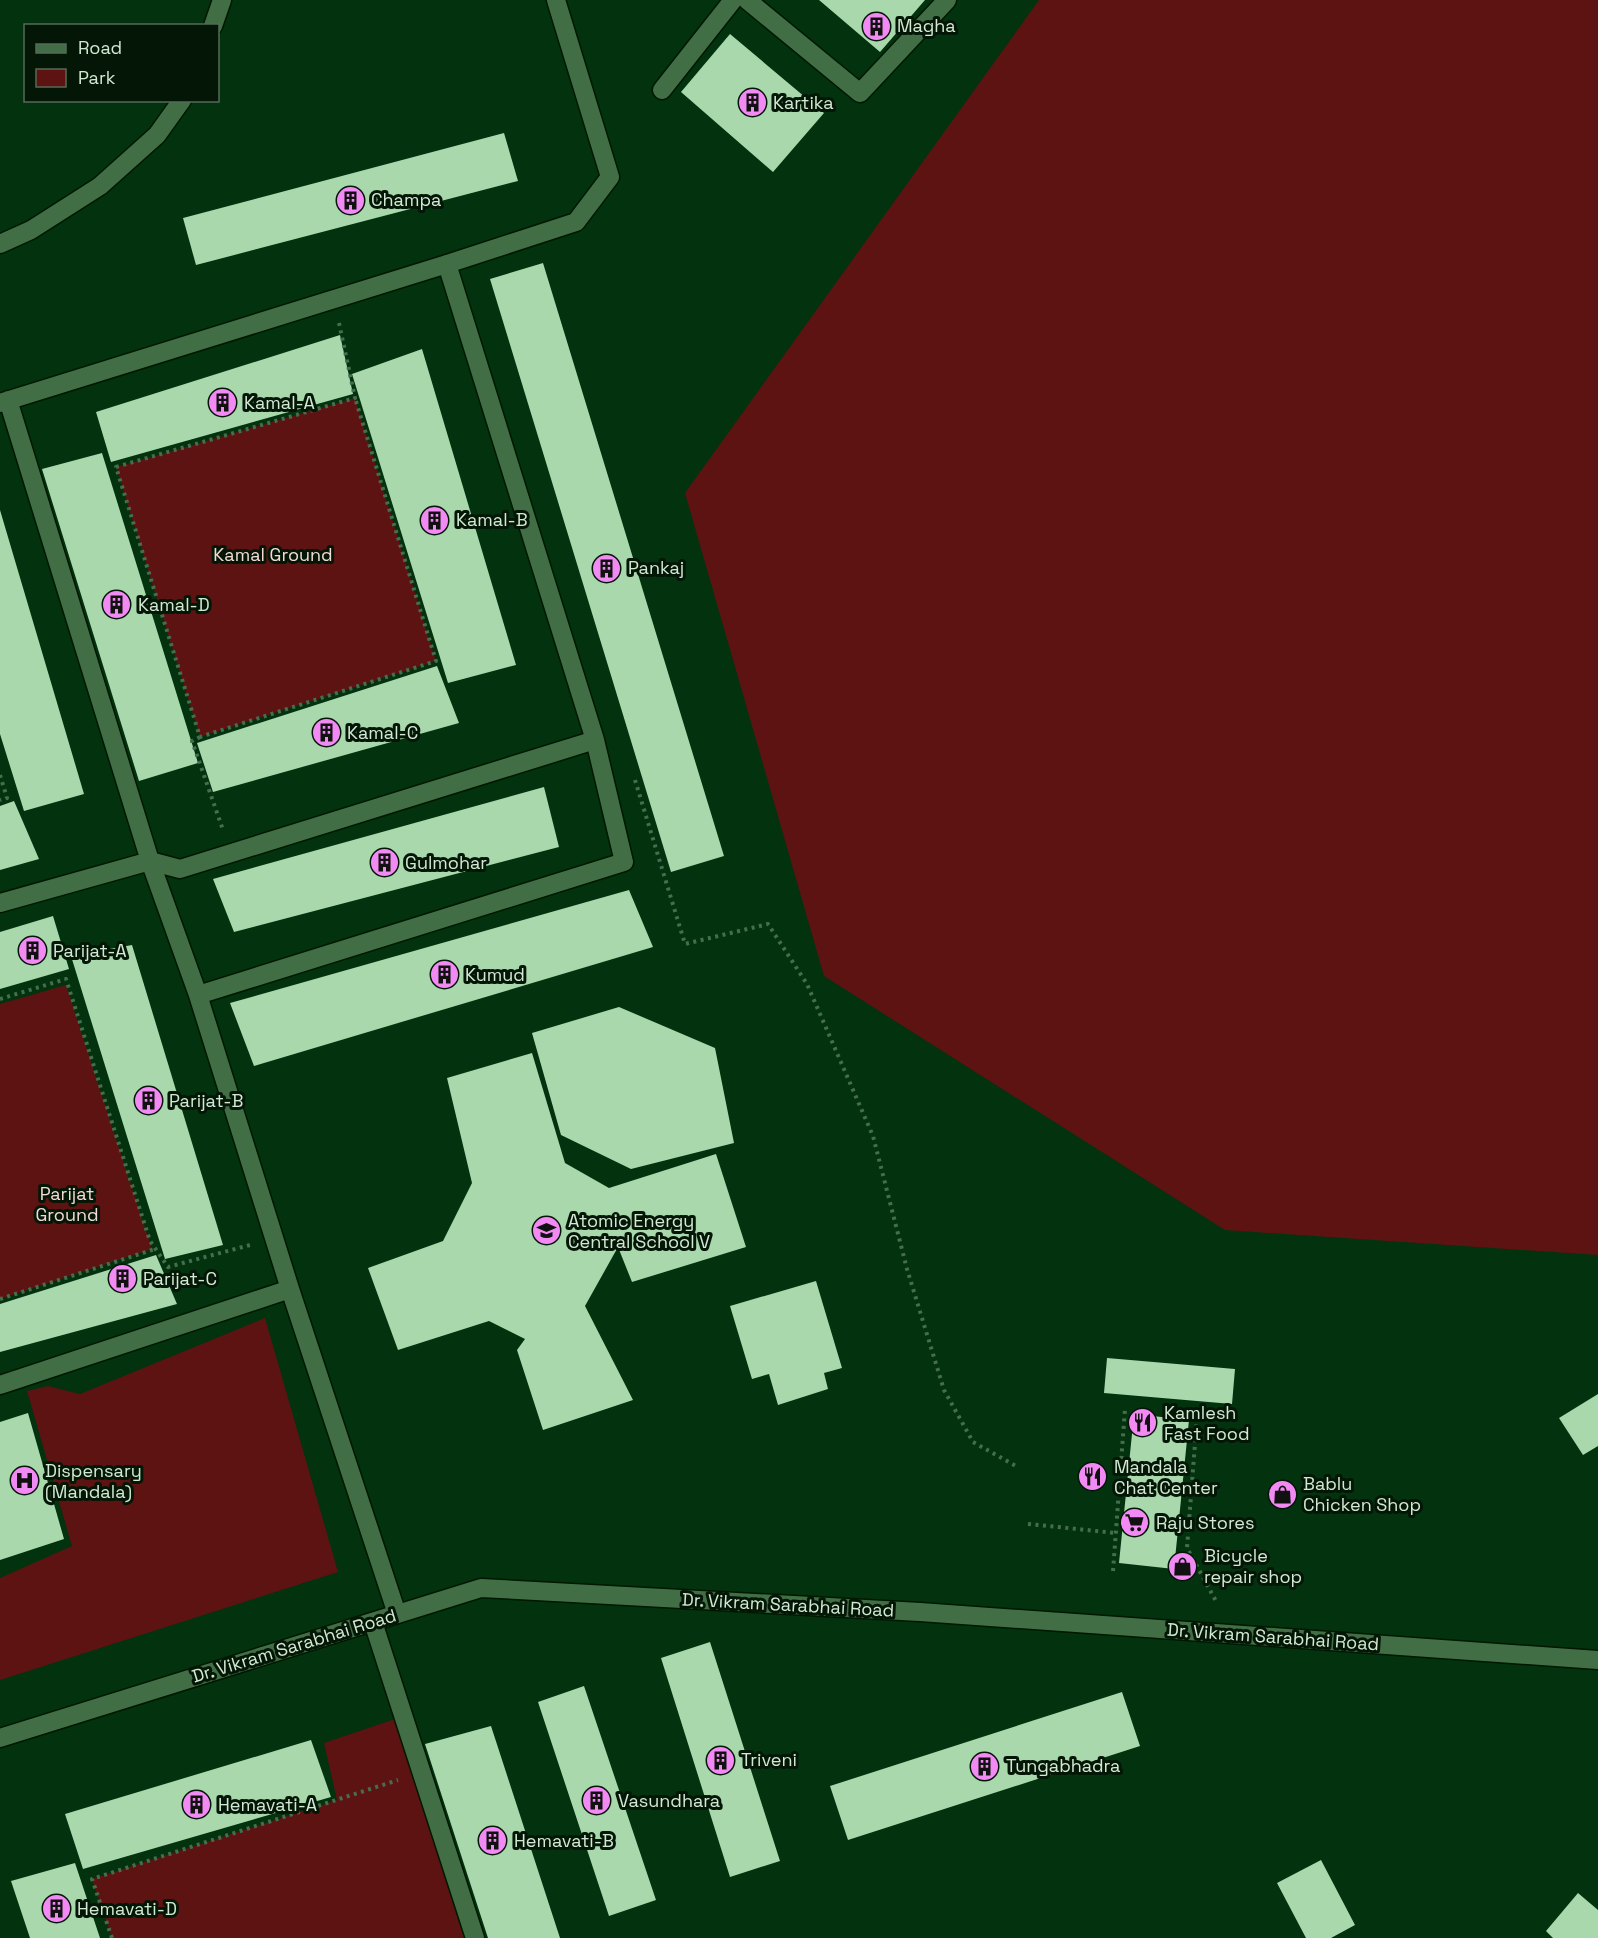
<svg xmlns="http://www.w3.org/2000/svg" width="1598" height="1938" viewBox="0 0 1598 1938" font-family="'Space Grotesk',sans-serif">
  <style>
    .green { fill: #5d1312 }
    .building { fill: #a8d8ac }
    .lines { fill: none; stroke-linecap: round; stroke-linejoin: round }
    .lane-casing { stroke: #001801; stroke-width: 21 }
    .street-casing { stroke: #001801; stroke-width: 21 }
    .secondary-casing { stroke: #001801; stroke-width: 21 }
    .path { stroke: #466e4e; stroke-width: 4; stroke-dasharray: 3 4.5; stroke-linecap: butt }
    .lane { stroke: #426e46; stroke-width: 18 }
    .street { stroke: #426e46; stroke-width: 18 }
    .secondary { stroke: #426e46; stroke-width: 18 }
    .labels { text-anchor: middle; stroke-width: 6; stroke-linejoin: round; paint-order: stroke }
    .poi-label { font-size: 18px; fill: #d2ead3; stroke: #041606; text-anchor: start }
    .park-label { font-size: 18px; fill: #f4dad7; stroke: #041606 }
    .street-label { font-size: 18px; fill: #d2ead3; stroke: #041606 }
  </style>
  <rect width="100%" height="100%" fill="#03320e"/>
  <!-- green -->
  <path class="green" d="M 1039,0 L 1598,0 L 1598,1255 L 1225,1230 L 824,976 L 685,493 Z
    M 355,398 L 436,661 L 200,737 L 116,467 Z
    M 66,985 L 152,1249 L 0,1299 L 0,1004 Z
    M 265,1318 L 338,1572 L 0,1680 L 0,1578 L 72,1546 L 27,1391 L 48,1386 L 80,1394 Z
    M 395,1719 L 464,1938 L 112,1938 L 92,1879 L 337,1800 L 324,1743 Z"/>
  <!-- building -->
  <path class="building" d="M 819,0 L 925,0 L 880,52 Z
    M 730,34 L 824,113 L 773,172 L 681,92 Z
    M 504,133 L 518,181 L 196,265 L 183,218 Z
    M 543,263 L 724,856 L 671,872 L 490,279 Z
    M 340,335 L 353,394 L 111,462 L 96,412 Z
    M 422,349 L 516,665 L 448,683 L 352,374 Z
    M 102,453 L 198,763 L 139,781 L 42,469 Z
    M 0,510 L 84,794 L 24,811 L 0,734 Z
    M 437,666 L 459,723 L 213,792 L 197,743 Z
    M 544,787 L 559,847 L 234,932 L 213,879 Z
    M 14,801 L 39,859 L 0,870 L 0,806 Z
    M 629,890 L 653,947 L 254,1066 L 230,1003 Z
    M 53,916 L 69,969 L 0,989 L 0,932 Z
    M 132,945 L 223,1245 L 165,1259 L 71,956 Z
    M 619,1007 L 715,1048 L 734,1143 L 631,1169 L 561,1135 L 532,1033 Z
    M 532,1053 L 565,1163 L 609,1188 L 716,1154 L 746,1247 L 632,1282 L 618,1247 L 585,1306 L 633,1400 L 543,1430 L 517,1350 L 525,1339 L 489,1321 L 398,1350 L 368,1268 L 443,1241 L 472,1183 L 447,1078 Z
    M 156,1255 L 177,1304 L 0,1352 L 0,1304 Z
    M 816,1281 L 842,1368 L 824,1373 L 828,1389 L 778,1405 L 769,1374 L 752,1379 L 730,1306 Z
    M 1107,1358 L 1235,1369 L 1232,1404 L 1104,1393 Z
    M 1598,1394 L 1598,1446 L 1583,1455 L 1559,1418 Z
    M 28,1413 L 64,1539 L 0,1560 L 0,1422 Z
    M 1134,1414 L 1189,1420 L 1174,1569 L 1119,1563 Z
    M 710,1642 L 780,1861 L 730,1877 L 661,1658 Z
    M 584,1686 L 656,1900 L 609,1916 L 538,1702 Z
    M 1122,1692 L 1140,1746 L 848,1840 L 830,1786 Z
    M 491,1726 L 560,1938 L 488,1938 L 425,1744 Z
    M 311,1740 L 331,1797 L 83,1869 L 65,1814 Z
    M 1321,1860 L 1355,1925 L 1331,1938 L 1306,1938 L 1277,1883 Z
    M 75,1863 L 100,1938 L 30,1938 L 11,1881 Z
    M 1578,1893 L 1598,1910 L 1598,1938 L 1553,1938 L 1546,1931 Z"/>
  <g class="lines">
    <defs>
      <path id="lane" d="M 747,0 L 860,93 L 947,0
        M 662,90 L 733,0
        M 447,264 L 576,222 L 610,177 L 556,0"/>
      <path id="street" d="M 213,26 L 222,0
        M 0,244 L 31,230 L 100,186 L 157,135 L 182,100
        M 8,400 L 150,861 L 198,995 L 290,1289 L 397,1614
        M 0,403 L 447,264 L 595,740 L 624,862 L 198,995
        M 0,903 L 150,861 L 180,869 L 595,740
        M 0,1385 L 290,1289
        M 373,1622 L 475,1938"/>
      <path id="secondary" d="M 0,1738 L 481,1588 L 920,1612 L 1598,1660"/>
    </defs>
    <!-- lane casing -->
    <use href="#lane" class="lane-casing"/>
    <!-- street casing -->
    <use href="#street" class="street-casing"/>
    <!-- secondary casing -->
    <use href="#secondary" class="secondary-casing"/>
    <!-- path -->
    <path class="path" d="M 339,323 L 355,398 L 116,467 L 200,737 L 436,661 L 355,398
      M 200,737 L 192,741 L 223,830
      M 0,775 L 7,798 L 0,800
      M 635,780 L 685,944 L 768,924 L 807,984 L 873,1136 L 907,1269 L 944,1390 L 973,1442 L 1016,1466
      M 0,999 L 66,979 L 150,1241 L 168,1267 L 250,1245
      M 0,1299 L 155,1249
      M 1197,1417 L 1187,1548 L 1217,1603
      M 1028,1524 L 1116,1533
      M 1113,1571 L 1125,1409
      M 112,1938 L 92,1879 L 398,1780"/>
    <!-- lane -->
    <use href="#lane" class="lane"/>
    <!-- street -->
    <use href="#street" class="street"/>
    <!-- secondary -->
    <use href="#secondary" class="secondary"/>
  </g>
  <!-- icons -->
  <defs>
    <symbol id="building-disc" viewBox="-11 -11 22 22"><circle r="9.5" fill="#f28af3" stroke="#041606"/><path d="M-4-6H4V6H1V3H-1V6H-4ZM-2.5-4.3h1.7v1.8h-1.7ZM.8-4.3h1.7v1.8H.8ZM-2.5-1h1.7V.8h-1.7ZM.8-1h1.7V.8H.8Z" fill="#111"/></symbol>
    <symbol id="school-disc" viewBox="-11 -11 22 22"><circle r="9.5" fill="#f28af3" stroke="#041606"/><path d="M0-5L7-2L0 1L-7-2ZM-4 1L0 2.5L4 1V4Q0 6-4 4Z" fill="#111"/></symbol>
    <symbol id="restaurant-disc" viewBox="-11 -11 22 22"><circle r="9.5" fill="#f28af3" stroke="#041606"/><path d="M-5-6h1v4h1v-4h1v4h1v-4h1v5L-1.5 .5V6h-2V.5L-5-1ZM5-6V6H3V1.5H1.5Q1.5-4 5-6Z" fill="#111"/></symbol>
    <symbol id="hospital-disc" viewBox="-11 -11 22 22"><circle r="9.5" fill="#f28af3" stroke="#041606"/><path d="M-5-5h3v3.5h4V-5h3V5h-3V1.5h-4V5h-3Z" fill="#111"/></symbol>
    <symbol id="shop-disc" viewBox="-11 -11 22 22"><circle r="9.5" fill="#f28af3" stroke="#041606"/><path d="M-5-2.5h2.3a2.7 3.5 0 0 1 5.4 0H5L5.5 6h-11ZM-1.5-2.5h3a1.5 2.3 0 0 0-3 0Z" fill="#111"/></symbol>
    <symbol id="supermarket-disc" viewBox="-11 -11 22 22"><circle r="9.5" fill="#f28af3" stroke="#041606"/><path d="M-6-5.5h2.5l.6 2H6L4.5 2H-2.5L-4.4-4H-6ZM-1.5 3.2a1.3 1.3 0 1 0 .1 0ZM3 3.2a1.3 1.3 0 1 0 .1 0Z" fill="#111"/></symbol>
  </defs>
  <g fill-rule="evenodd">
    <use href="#building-disc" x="860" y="10" width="33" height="33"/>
    <use href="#building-disc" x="736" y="86" width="33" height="33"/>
    <use href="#building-disc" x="334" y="184" width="33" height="33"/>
    <use href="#building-disc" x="206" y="386" width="33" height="33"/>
    <use href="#building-disc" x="418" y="504" width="33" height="33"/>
    <use href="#building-disc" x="590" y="552" width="33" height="33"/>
    <use href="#building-disc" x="100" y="588" width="33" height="33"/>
    <use href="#building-disc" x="310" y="716" width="33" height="33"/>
    <use href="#building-disc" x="368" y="846" width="33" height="33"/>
    <use href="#building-disc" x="16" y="934" width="33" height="33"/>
    <use href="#building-disc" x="428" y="958" width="33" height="33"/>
    <use href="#building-disc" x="132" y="1084" width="33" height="33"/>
    <use href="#school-disc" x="530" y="1214" width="33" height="33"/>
    <use href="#building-disc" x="106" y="1262" width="33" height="33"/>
    <use href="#restaurant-disc" x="1126" y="1406" width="33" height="33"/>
    <use href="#restaurant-disc" x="1076" y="1460" width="33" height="33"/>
    <use href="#hospital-disc" x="8" y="1464" width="33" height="33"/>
    <use href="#shop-disc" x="1266" y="1478" width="33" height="33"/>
    <use href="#supermarket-disc" x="1118" y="1506" width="33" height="33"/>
    <use href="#shop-disc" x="1166" y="1550" width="33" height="33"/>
    <use href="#building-disc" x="704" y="1744" width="33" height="33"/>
    <use href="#building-disc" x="968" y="1750" width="33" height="33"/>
    <use href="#building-disc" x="580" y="1784" width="33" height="33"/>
    <use href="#building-disc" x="180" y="1788" width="33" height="33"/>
    <use href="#building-disc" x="476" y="1824" width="33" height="33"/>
    <use href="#building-disc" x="40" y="1892" width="33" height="33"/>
  </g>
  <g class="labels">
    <!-- poi labels -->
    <g class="poi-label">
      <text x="897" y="32">Magha</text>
      <text x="773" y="109">Kartika</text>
      <text x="371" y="206">Champa</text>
      <text x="244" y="409">Kamal-A</text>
      <text x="456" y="526">Kamal-B</text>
      <text x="628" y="574">Pankaj</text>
      <text x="138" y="611">Kamal-D</text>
      <text x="347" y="739">Kamal-C</text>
      <text x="405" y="869">Gulmohar</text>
      <text x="53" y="957">Parijat-A</text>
      <text x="465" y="981">Kumud</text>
      <text x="169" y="1107">Parijat-B</text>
      <text x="568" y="1227">Atomic Energy<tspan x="568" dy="21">Central School V</tspan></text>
      <text x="143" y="1285">Parijat-C</text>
      <text x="1164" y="1419">Kamlesh<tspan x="1164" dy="21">Fast Food</tspan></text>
      <text x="1114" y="1473">Mandala<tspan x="1114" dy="21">Chat Center</tspan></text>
      <text x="45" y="1477">Dispensary<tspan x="45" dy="21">(Mandala)</tspan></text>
      <text x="1303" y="1490">Bablu<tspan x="1303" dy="21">Chicken Shop</tspan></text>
      <text x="1156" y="1529">Raju Stores</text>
      <text x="1204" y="1562">Bicycle<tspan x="1204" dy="21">repair shop</tspan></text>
      <text x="741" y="1766">Triveni</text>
      <text x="1006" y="1772">Tungabhadra</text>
      <text x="618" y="1807">Vasundhara</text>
      <text x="218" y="1811">Hemavati-A</text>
      <text x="514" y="1847">Hemavati-B</text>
      <text x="77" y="1915">Hemavati-D</text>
    </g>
    <!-- park labels -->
    <g class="park-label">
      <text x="273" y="561">Kamal Ground</text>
      <text x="67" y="1200">Parijat<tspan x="67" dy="21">Ground</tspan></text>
    </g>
    <!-- street labels -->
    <g class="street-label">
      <text transform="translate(788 1605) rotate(3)" y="6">Dr. Vikram Sarabhai Road</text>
      <text transform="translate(1273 1637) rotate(4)" y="6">Dr. Vikram Sarabhai Road</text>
      <text transform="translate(294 1646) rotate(-17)" y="6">Dr. Vikram Sarabhai Road</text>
    </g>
  </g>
  <!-- legend -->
  <rect x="24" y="24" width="195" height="78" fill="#041606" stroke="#566b58" stroke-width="1.5"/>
  <rect x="36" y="44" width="30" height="9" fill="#426e46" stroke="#566b58" stroke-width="1.5"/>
  <text x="78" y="54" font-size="18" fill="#d2ead3">Road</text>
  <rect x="36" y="69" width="30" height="18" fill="#5d1312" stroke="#566b58" stroke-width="1.5"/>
  <text x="78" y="84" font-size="18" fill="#d2ead3">Park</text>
</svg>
